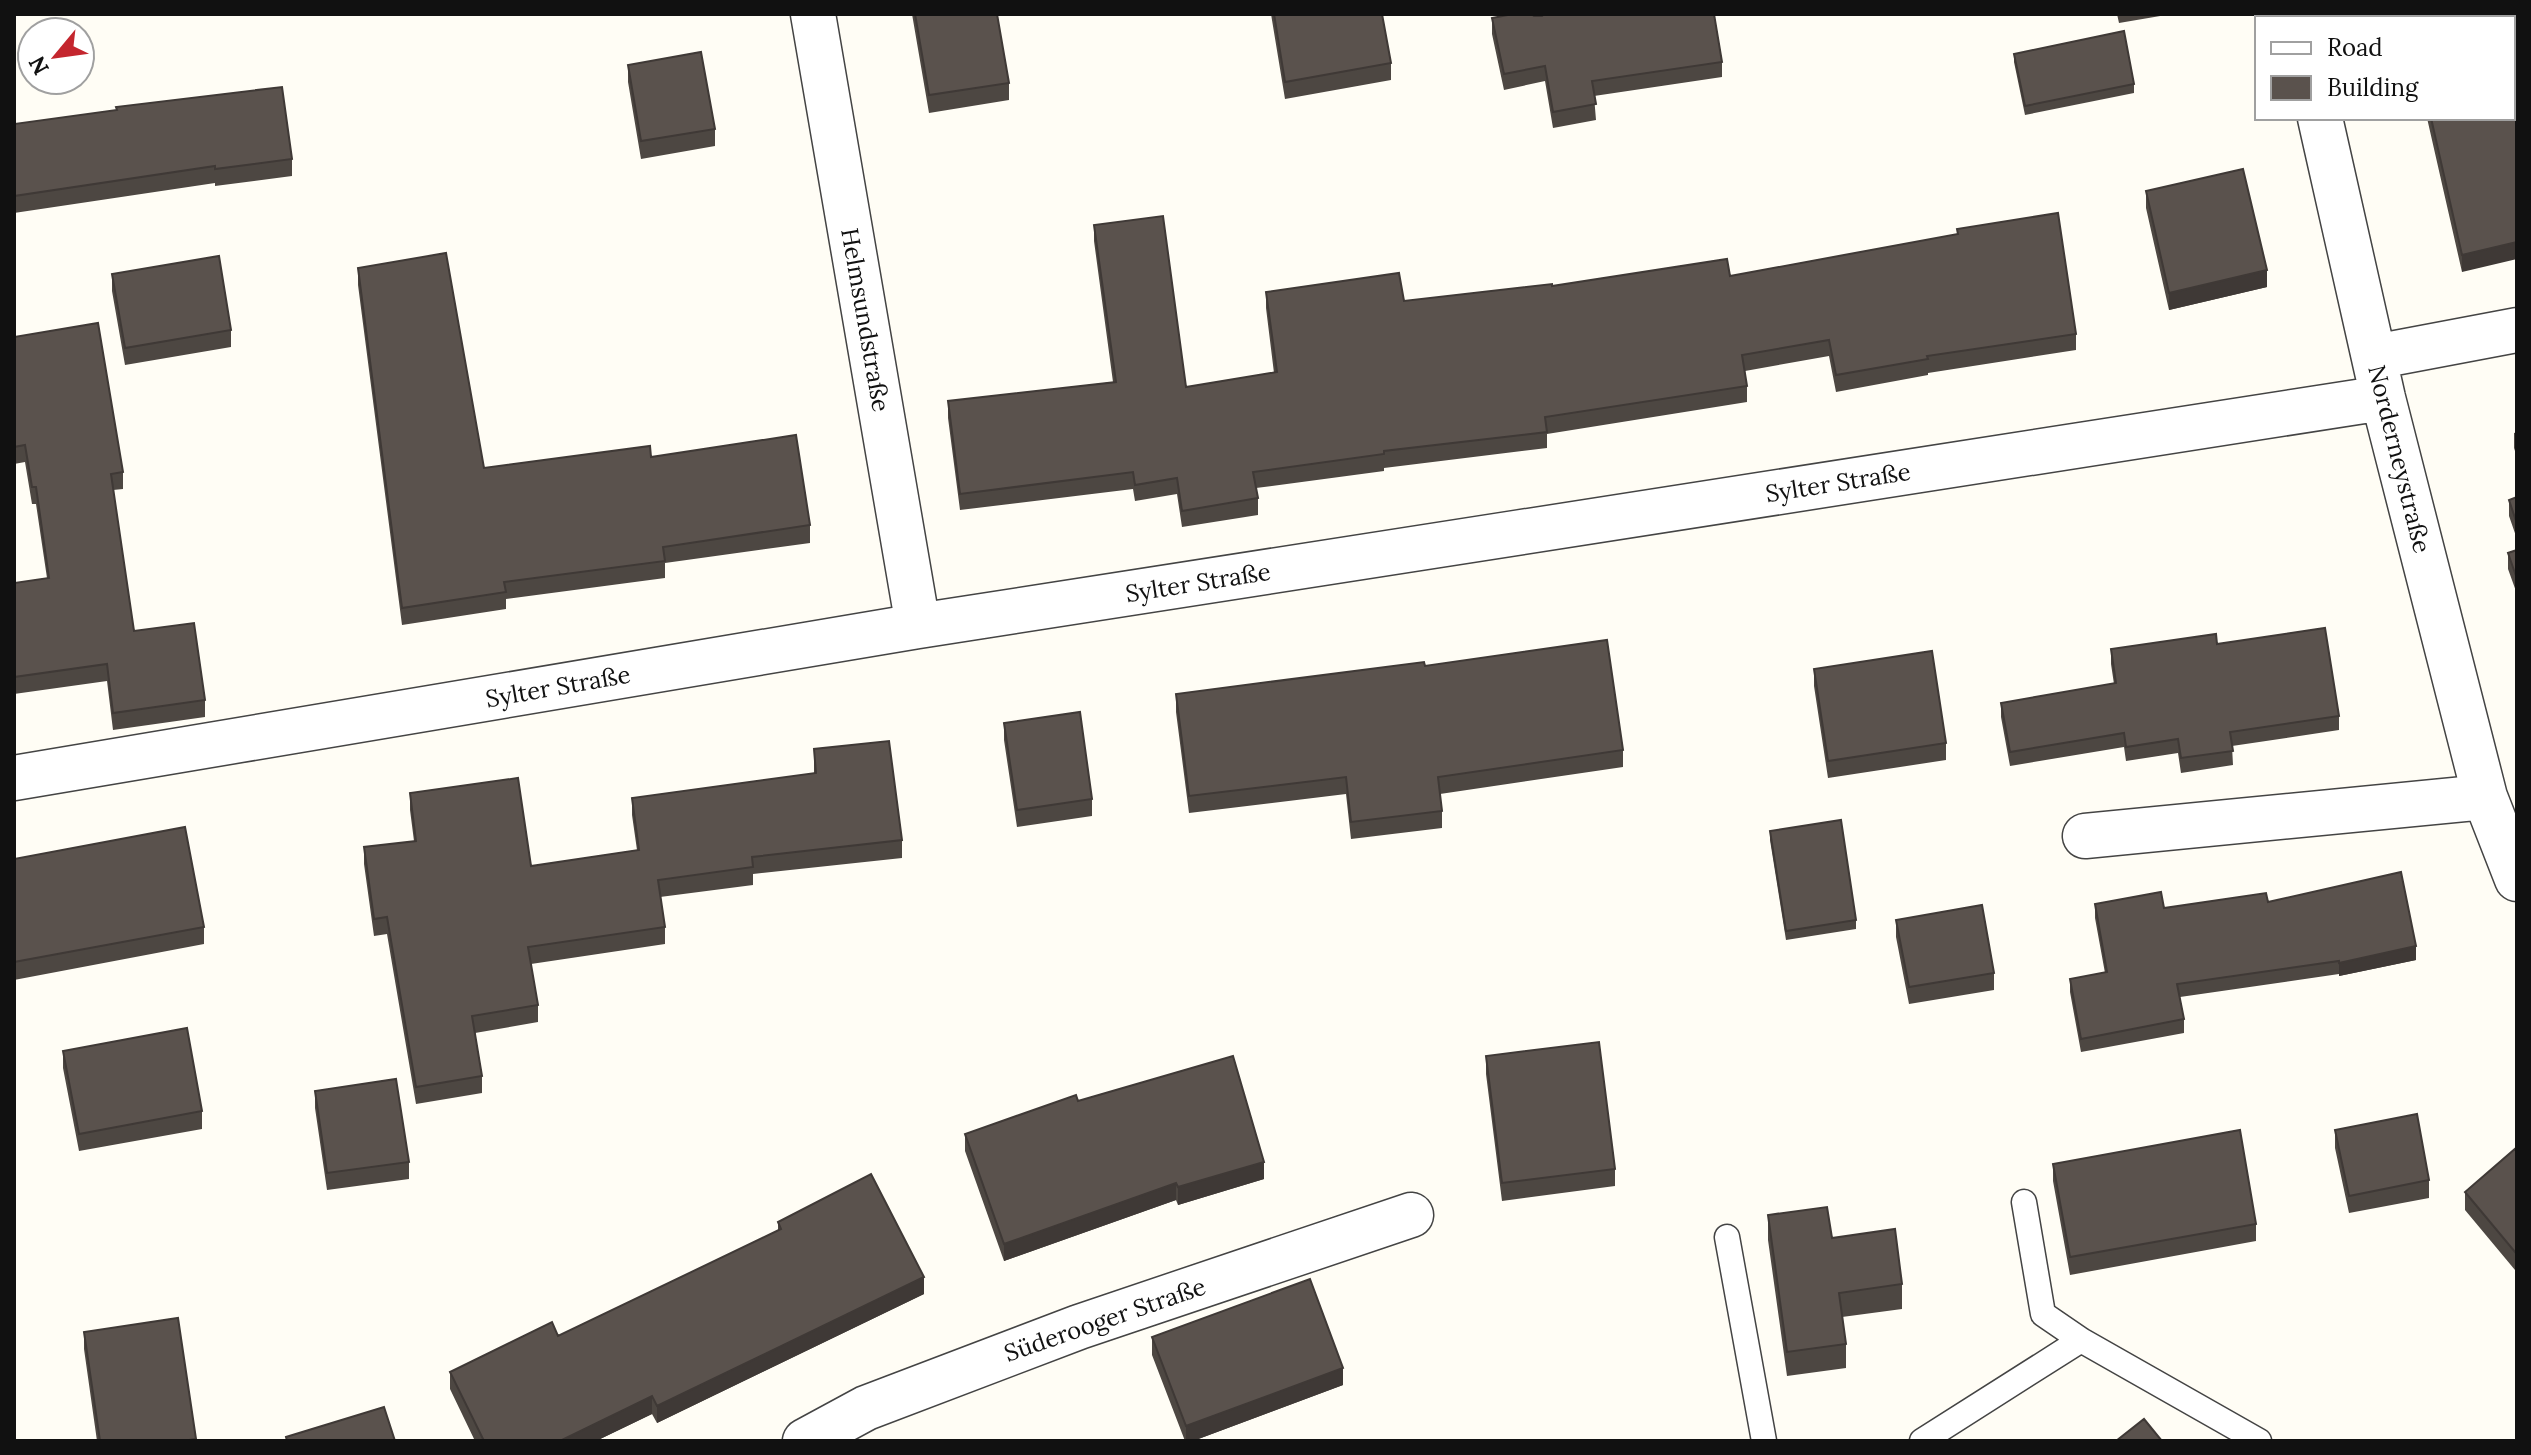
<svg xmlns="http://www.w3.org/2000/svg" width="2531" height="1455" viewBox="0 0 2531 1455" font-family="Lora,serif">
  <style>
    .lines { fill: none; stroke-linecap: round; stroke-linejoin: round }
    .lane-casing { stroke: #444; stroke-width: 27 }
    .street-casing { stroke: #444; stroke-width: 47 }
    .lane { stroke: #fff; stroke-width: 24 }
    .street { stroke: #fff; stroke-width: 44 }
    .wall { fill: #4d4742 }
    .shaded-wall { fill: #3f3936 }
    .building { fill: #5a524d; stroke: #3f3936; stroke-width: 2 }
    .labels { text-anchor: middle; stroke-width: 8; stroke-linejoin: round; paint-order: stroke }
    .street-label { font-size: 24px; fill: #111; stroke: #fff }
  </style>
  <rect width="100%" height="100%" fill="#fffdf5"/>
  <g class="lines">
    <defs>
      <path id="lane" d="M 2024,1202 L 2043,1314 L 2081,1340 L 2259,1441
        M 1727,1237 L 1764,1441
        M 1922,1441 L 2081,1340"/>
      <path id="street" d="M 813,14 L 918,626
        M 2297,14 L 2298,18
        M 2320,118 L 2383,398 L 2485,797 L 2517,879
        M 2374,357 L 2517,330
        M 14,778 L 918,626 L 2383,398
        M 2085,836 L 2485,797
        M 805,1441 L 866,1408 L 1079,1327 L 1411,1215"/>
    </defs>
    <!-- lane casing -->
    <use href="#lane" class="lane-casing"/>
    <!-- street casing -->
    <use href="#street" class="street-casing"/>
    <!-- lane -->
    <use href="#lane" class="lane"/>
    <!-- street -->
    <use href="#street" class="street"/>
  </g>
  <!-- wall -->
  <path class="wall" d="M 912,14 L 997,14 L 1009,83 L 1009,100 L 929,113 Z
    M 1271,14 L 1382,14 L 1391,63 L 1391,80 L 1285,99 Z
    M 2117,14 L 2172,14 L 2119,23 Z
    M 1534,16 L 1722,62 L 1722,77 L 1594,96 L 1596,120 L 1553,128 L 1545,81 L 1504,90 L 1492,34 L 1492,18 Z
    M 2014,54 L 2134,84 L 2134,93 L 2025,115 L 2014,62 Z
    M 628,65 L 715,129 L 715,146 L 641,159 L 628,82 Z
    M 2427,118 L 2513,118 L 2462,272 Z
    M 14,124 L 292,159 L 292,176 L 215,186 L 215,183 L 14,213 Z
    M 2146,191 L 2267,287 L 2169,310 L 2146,208 Z
    M 1094,225 L 1186,387 L 1274,373 L 1266,308 L 1266,292 L 1404,301 L 1552,286 L 1730,276 L 1957,234 L 1957,229 L 2076,334 L 2076,350 L 1928,373 L 1928,375 L 1836,392 L 1829,356 L 1745,371 L 1747,386 L 1747,402 L 1547,434 L 1547,448 L 1384,468 L 1384,471 L 1256,488 L 1258,498 L 1258,515 L 1182,527 L 1177,494 L 1135,501 L 1133,489 L 960,510 L 948,418 L 948,401 L 1113,382 L 1094,241 Z
    M 358,268 L 484,468 L 651,457 L 810,525 L 810,543 L 665,563 L 665,578 L 506,599 L 506,609 L 402,625 L 358,285 Z
    M 112,274 L 231,330 L 231,347 L 125,365 L 112,291 Z
    M 14,337 L 123,472 L 123,489 L 113,490 L 134,631 L 205,700 L 205,717 L 113,730 L 107,681 L 14,694 L 14,583 L 47,578 L 36,504 L 32,504 L 25,462 L 14,464 Z
    M 2517,432 L 2517,457 L 2514,448 L 2514,433 Z
    M 2517,497 L 2517,539 L 2509,516 L 2509,500 Z
    M 2517,550 L 2517,594 L 2508,569 L 2508,553 Z
    M 2217,644 L 2339,716 L 2339,730 L 2232,746 L 2233,765 L 2181,773 L 2178,753 L 2126,761 L 2124,747 L 2010,766 L 2001,717 L 2001,703 L 2114,684 L 2111,664 L 2111,649 Z
    M 1425,666 L 1623,750 L 1623,767 L 1440,794 L 1442,811 L 1442,828 L 1351,839 L 1346,794 L 1189,813 L 1176,712 L 1176,694 Z
    M 1814,669 L 1946,743 L 1946,760 L 1828,778 L 1814,686 Z
    M 1004,723 L 1092,799 L 1092,816 L 1017,827 L 1004,740 Z
    M 814,749 L 902,840 L 902,858 L 753,874 L 753,885 L 660,897 L 665,927 L 665,944 L 531,964 L 538,1005 L 538,1022 L 475,1033 L 482,1076 L 482,1093 L 416,1104 L 387,934 L 374,936 L 364,864 L 364,847 L 414,841 L 410,810 L 410,793 L 531,866 L 637,850 L 632,815 L 632,798 L 814,774 Z
    M 1770,831 L 1856,920 L 1856,929 L 1786,940 L 1770,840 Z
    M 14,859 L 204,927 L 204,944 L 14,980 Z
    M 2268,902 L 2416,960 L 2339,976 L 2339,974 L 2180,997 L 2184,1019 L 2184,1033 L 2081,1052 L 2070,992 L 2070,979 L 2105,973 L 2095,918 L 2095,904 L 2164,908 Z
    M 1896,920 L 1994,973 L 1994,990 L 1909,1004 L 1896,937 Z
    M 63,1051 L 202,1111 L 202,1129 L 79,1151 L 63,1068 Z
    M 1486,1056 L 1615,1169 L 1615,1186 L 1502,1201 L 1486,1074 Z
    M 315,1091 L 409,1162 L 409,1179 L 327,1190 L 315,1108 Z
    M 1078,1101 L 1264,1179 L 1178,1205 L 1176,1200 L 1004,1261 L 965,1151 L 965,1134 Z
    M 2335,1130 L 2429,1180 L 2429,1198 L 2349,1213 L 2335,1148 Z
    M 2517,1149 L 2517,1268 L 2515,1270 L 2465,1210 L 2465,1192 Z
    M 2053,1164 L 2256,1224 L 2256,1241 L 2070,1275 L 2053,1181 Z
    M 1768,1215 L 1902,1284 L 1902,1309 L 1842,1317 L 1846,1344 L 1846,1368 L 1787,1376 L 1768,1240 Z
    M 778,1222 L 924,1294 L 657,1423 L 652,1414 L 596,1441 L 475,1441 L 450,1389 L 450,1372 L 558,1336 L 778,1231 Z
    M 178,1318 L 196,1441 L 97,1441 L 84,1349 L 84,1332 Z
    M 1152,1337 L 1343,1385 L 1193,1441 L 1185,1441 L 1152,1355 Z"/>
  <!-- shaded-wall -->
  <path class="shaded-wall" d="M 2517,242 L 2517,259 L 2462,272 L 2462,255 Z
    M 2267,270 L 2267,287 L 2169,310 L 2169,293 Z
    M 2416,946 L 2416,960 L 2339,976 L 2339,963 Z
    M 1264,1162 L 1264,1179 L 1178,1205 L 1178,1187 Z
    M 1176,1183 L 1176,1200 L 1004,1261 L 1004,1244 Z
    M 2517,1251 L 2517,1268 L 2515,1270 L 2515,1252 Z
    M 924,1277 L 924,1294 L 657,1423 L 657,1406 Z
    M 1343,1368 L 1343,1385 L 1193,1441 L 1186,1441 L 1186,1426 Z
    M 652,1396 L 652,1414 L 596,1441 L 560,1441 Z"/>
  <!-- building -->
  <path class="building" d="M 915,14 L 997,14 L 1009,83 L 929,95 Z
    M 1274,14 L 1382,14 L 1391,63 L 1285,82 Z
    M 1513,14 L 1531,14 L 1534,16 L 1542,16 L 1544,14 L 1714,14 L 1722,62 L 1592,81 L 1596,104 L 1553,112 L 1545,66 L 1504,74 L 1492,18 Z
    M 2393,14 L 2487,14 L 2488,18 L 2394,18 Z
    M 2513,26 L 2517,26 L 2517,242 L 2462,255 L 2431,118 L 2513,118 Z
    M 2124,31 L 2134,84 L 2025,106 L 2014,54 Z
    M 701,52 L 715,129 L 641,141 L 628,65 Z
    M 282,87 L 292,159 L 215,169 L 215,166 L 14,196 L 14,124 L 117,110 L 116,107 Z
    M 2243,169 L 2267,270 L 2169,293 L 2146,191 Z
    M 2058,213 L 2076,334 L 1927,356 L 1928,359 L 1836,375 L 1829,340 L 1742,355 L 1747,386 L 1545,417 L 1547,432 L 1384,451 L 1384,454 L 1253,472 L 1258,498 L 1182,511 L 1177,478 L 1135,485 L 1133,472 L 960,494 L 948,401 L 1116,382 L 1094,225 L 1163,216 L 1186,387 L 1277,372 L 1266,292 L 1399,273 L 1404,301 L 1552,284 L 1552,286 L 1727,259 L 1730,276 L 1958,234 L 1957,229 Z
    M 446,253 L 484,468 L 650,446 L 651,457 L 796,435 L 810,525 L 663,547 L 665,561 L 504,582 L 506,592 L 402,608 L 358,268 Z
    M 219,256 L 231,330 L 125,348 L 112,274 Z
    M 98,323 L 123,472 L 111,474 L 134,631 L 194,623 L 205,700 L 113,713 L 107,664 L 14,677 L 14,583 L 49,578 L 36,487 L 32,487 L 25,445 L 14,447 L 14,337 Z
    M 2517,497 L 2517,524 L 2509,500 Z
    M 2517,550 L 2517,579 L 2508,553 Z
    M 2325,628 L 2339,716 L 2230,732 L 2233,751 L 2181,758 L 2178,739 L 2126,747 L 2124,733 L 2010,752 L 2001,703 L 2116,683 L 2111,649 L 2216,634 L 2217,644 Z
    M 1607,640 L 1623,750 L 1438,777 L 1442,811 L 1351,822 L 1346,777 L 1189,796 L 1176,694 L 1424,662 L 1425,666 Z
    M 1932,651 L 1946,743 L 1828,761 L 1814,669 Z
    M 1080,712 L 1092,799 L 1017,810 L 1004,723 Z
    M 889,741 L 902,840 L 752,857 L 753,867 L 658,880 L 665,927 L 528,947 L 538,1005 L 472,1016 L 482,1076 L 416,1087 L 387,917 L 374,919 L 364,847 L 416,841 L 410,793 L 518,778 L 531,866 L 639,850 L 632,798 L 816,773 L 814,749 Z
    M 1841,820 L 1856,920 L 1786,931 L 1770,831 Z
    M 185,827 L 204,927 L 14,962 L 14,859 Z
    M 2401,872 L 2416,946 L 2339,963 L 2339,961 L 2177,984 L 2184,1019 L 2081,1039 L 2070,979 L 2107,972 L 2095,904 L 2161,892 L 2164,908 L 2266,893 L 2268,902 Z
    M 1982,905 L 1994,973 L 1909,987 L 1896,920 Z
    M 187,1028 L 202,1111 L 79,1134 L 63,1051 Z
    M 1599,1042 L 1615,1169 L 1502,1183 L 1486,1056 Z
    M 1233,1056 L 1264,1162 L 1178,1187 L 1176,1183 L 1004,1244 L 965,1134 L 1076,1095 L 1078,1101 Z
    M 396,1079 L 409,1162 L 327,1173 L 315,1091 Z
    M 2417,1114 L 2429,1180 L 2349,1196 L 2335,1130 Z
    M 2240,1130 L 2256,1224 L 2070,1257 L 2053,1164 Z
    M 2516,1148 L 2517,1251 L 2515,1252 L 2465,1192 Z
    M 871,1174 L 924,1277 L 657,1406 L 652,1396 L 560,1441 L 484,1441 L 450,1372 L 552,1322 L 558,1336 L 781,1229 L 778,1222 Z
    M 1827,1207 L 1832,1238 L 1895,1229 L 1902,1284 L 1839,1293 L 1846,1344 L 1787,1352 L 1768,1215 Z
    M 1310,1279 L 1343,1368 L 1186,1426 L 1152,1337 Z
    M 178,1318 L 196,1439 L 182,1441 L 100,1441 L 84,1332 Z
    M 384,1407 L 395,1441 L 287,1441 L 286,1437 Z
    M 2144,1419 L 2162,1441 L 2116,1441 Z"/>
  <g class="labels">
    <!-- street labels -->
    <g class="street-label">
      <text transform="translate(865 320) rotate(80)" y="8">Helmsundstraße</text>
      <text transform="translate(2399 459) rotate(76)" y="8">Norderneystraße</text>
      <text transform="translate(1838 483) rotate(-9)" y="8">Sylter Straße</text>
      <text transform="translate(1198 583) rotate(-9)" y="8">Sylter Straße</text>
      <text transform="translate(558 687) rotate(-10)" y="8">Sylter Straße</text>
      <text transform="translate(1105 1320) rotate(-19)" y="8">Süderooger Straße</text>
    </g>
  </g>
  <!-- border -->
  <rect width="2531" height="1455" fill="none" stroke="#111111" stroke-width="32"/>
  <!-- legend -->
  <rect x="2255" y="16" width="260" height="104" fill="#ffffff" stroke="#a0a0a0" stroke-width="2"/>
  <rect x="2271" y="42" width="40" height="12" fill="#ffffff" stroke="#a0a0a0" stroke-width="2"/>
  <text x="2327" y="56" font-size="24" fill="#111111">Road</text>
  <rect x="2271" y="76" width="40" height="24" fill="#5a524d" stroke="#a0a0a0" stroke-width="2"/>
  <text x="2327" y="96" font-size="24" fill="#111111">Building</text>
  <!-- north arrow -->
  <g transform="translate(56 56) rotate(241)"><circle r="38" fill="#ffffff" stroke="#a0a0a0" stroke-width="2"/>
  <path d="M0-6L14 30L0 20L-14 30Z" fill="#c4262e"/>
  <text y="-12" font-size="22" font-weight="bold" text-anchor="middle" fill="#111111">N</text>
  </g>
</svg>
